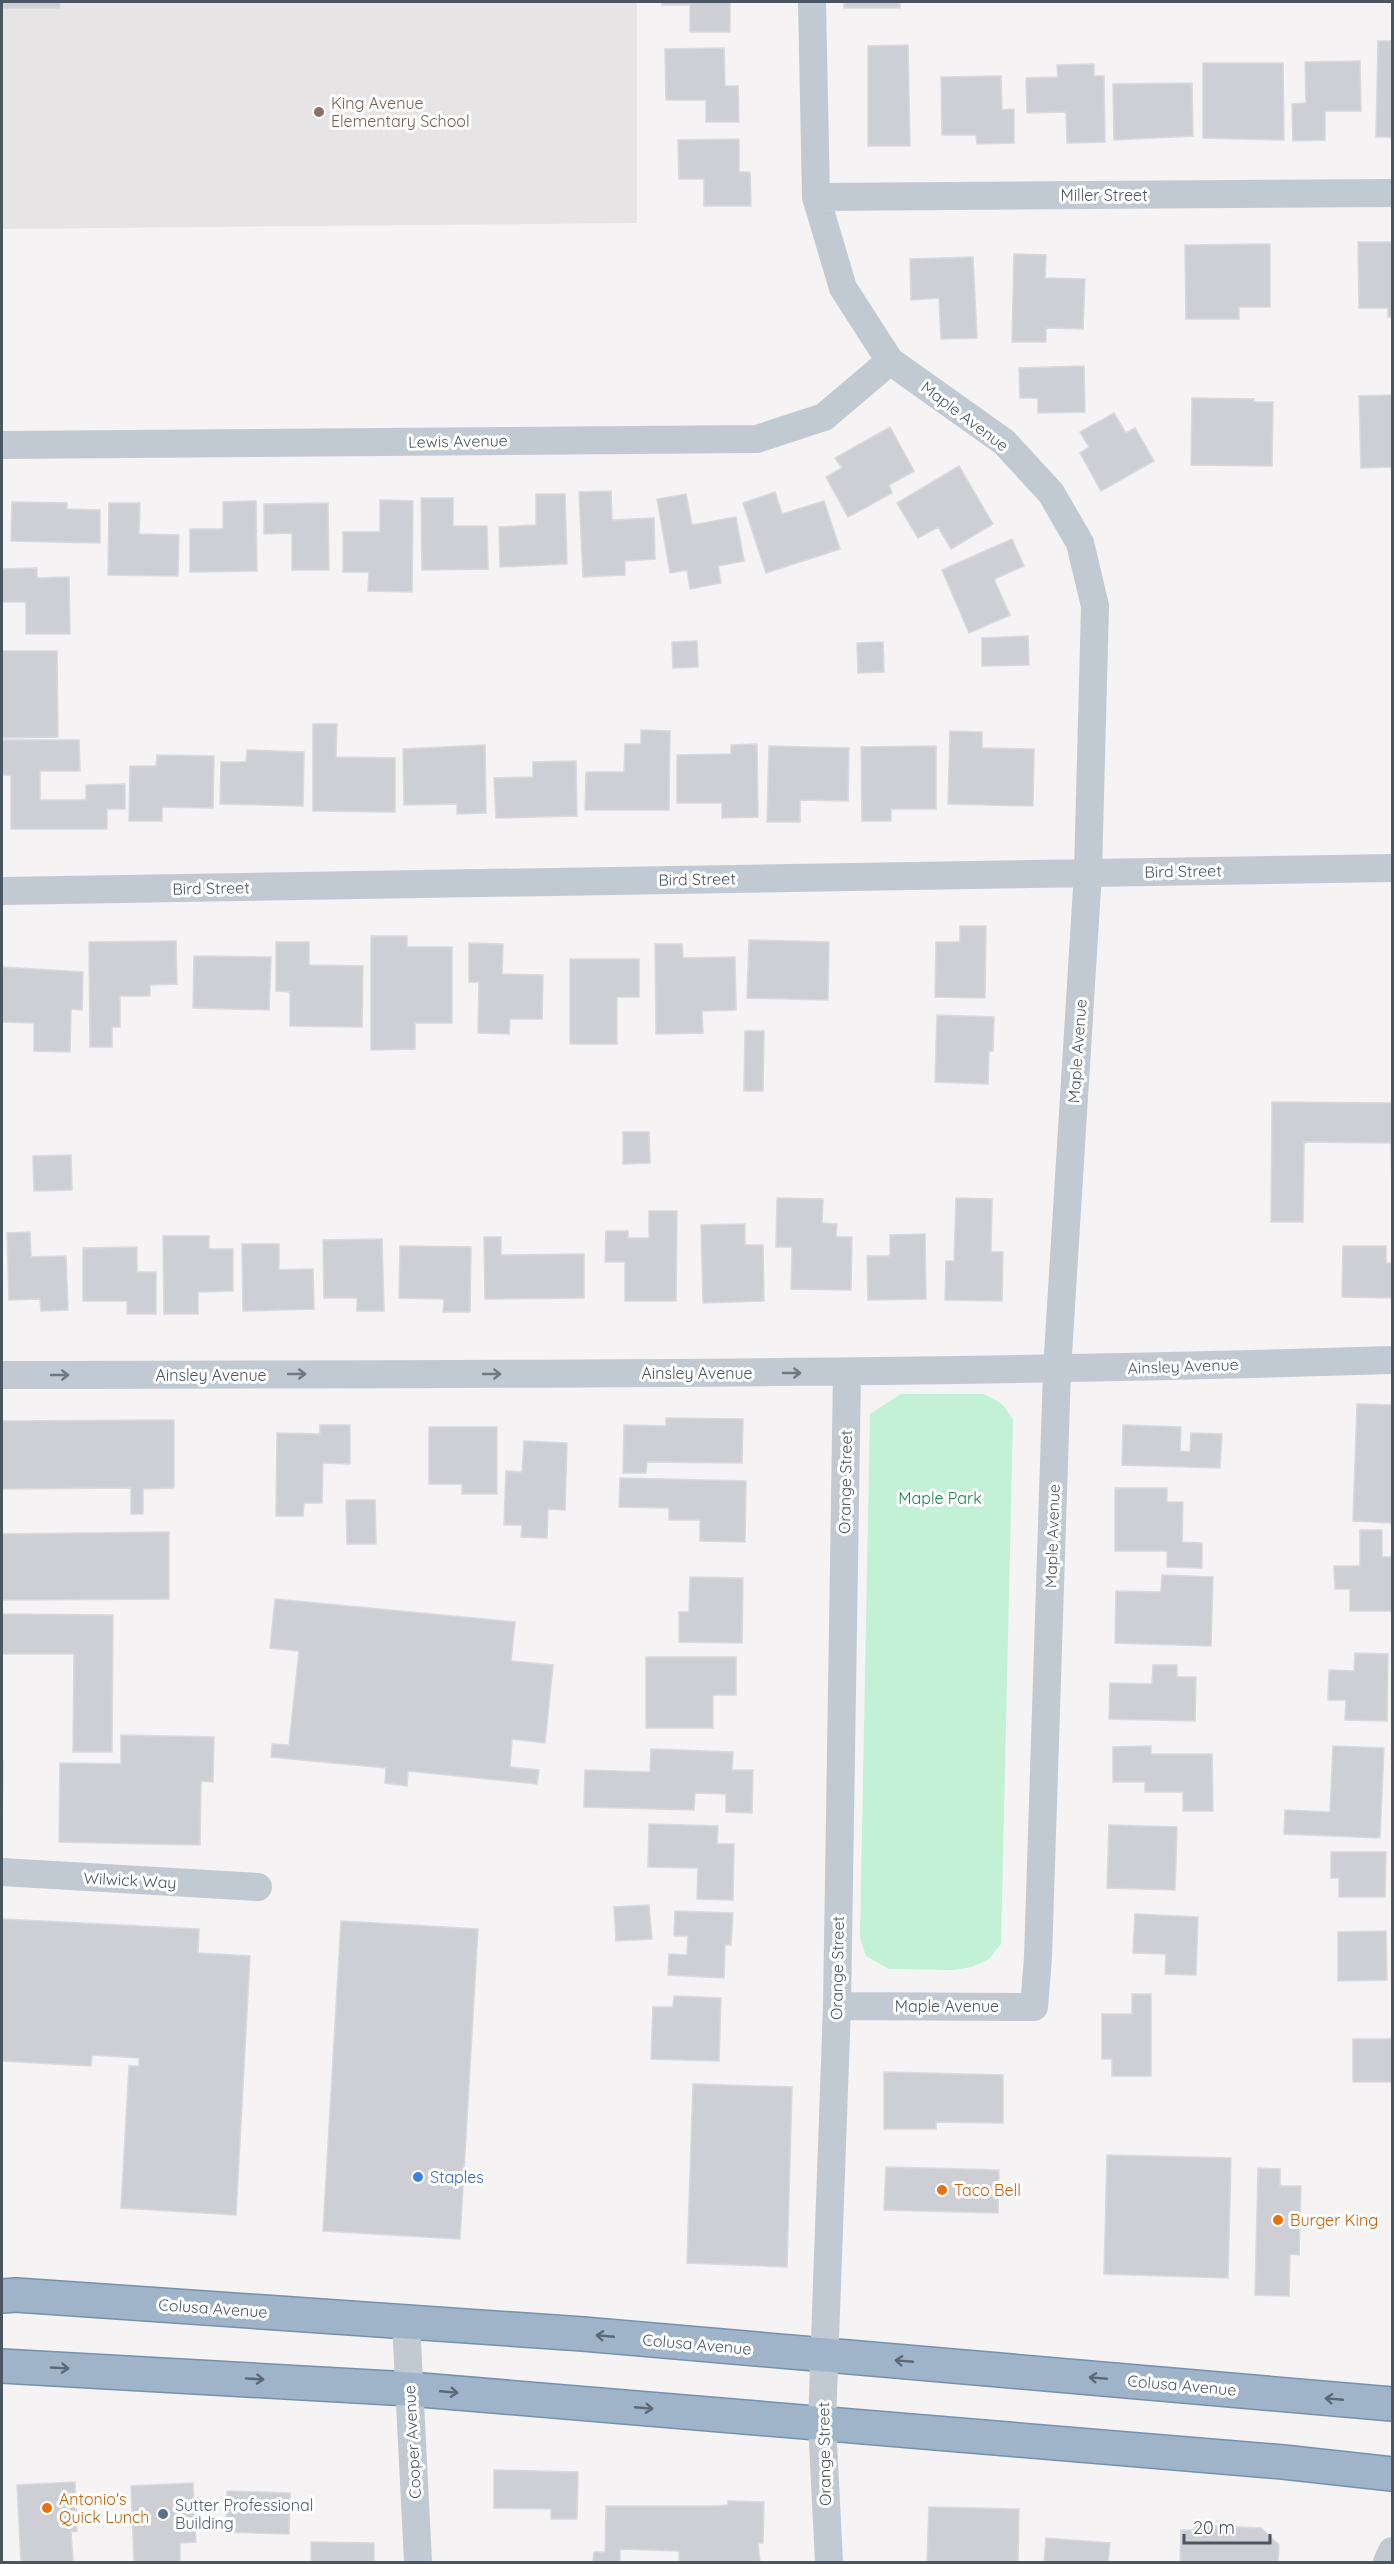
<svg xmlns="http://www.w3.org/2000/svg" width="1394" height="2564" viewBox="0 0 1394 2564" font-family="Quicksand,sans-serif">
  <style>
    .education { fill: #e6e4e5 }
    .green { fill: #c3f1d5 }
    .building { fill: #cdcfd5; stroke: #d7d9de; stroke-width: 1.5 }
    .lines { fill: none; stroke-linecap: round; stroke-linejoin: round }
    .trunk-casing { stroke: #7690ad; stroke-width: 36 }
    .minor { stroke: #c1cad2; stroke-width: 28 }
    .trunk { stroke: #9fb4c9; stroke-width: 33 }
    .oneway { stroke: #6e7983 }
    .oneway2 { stroke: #5b6976 }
    .education-dot { fill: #8d6e63; stroke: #fff; stroke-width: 2 }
    .shop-dot { fill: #3f7fe0; stroke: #fff; stroke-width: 2 }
    .food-dot { fill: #e8710a; stroke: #fff; stroke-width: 2 }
    .service-dot { fill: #5c6f8a; stroke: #fff; stroke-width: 2 }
    .labels { text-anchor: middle; stroke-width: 6; stroke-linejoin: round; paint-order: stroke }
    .education-label { font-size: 16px; fill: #785e54; stroke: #fff; text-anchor: start }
    .street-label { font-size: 16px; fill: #4a5661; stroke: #fff }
    .park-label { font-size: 16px; fill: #17864f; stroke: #fff }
    .shop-label { font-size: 16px; fill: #366cbe; stroke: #fff; text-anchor: start }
    .food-label { font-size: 16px; fill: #c56008; stroke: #fff; text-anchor: start }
    .service-label { font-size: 16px; fill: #4e5e75; stroke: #fff; text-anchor: start }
  </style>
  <rect width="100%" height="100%" fill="#f5f3f3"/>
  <!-- education -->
  <path class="education" d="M 2,2 L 637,2 L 637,223 L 2,229 Z"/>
  <!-- green -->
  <path class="green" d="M 901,1394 L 984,1394 L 1002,1404 L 1013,1419 L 1001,1944 L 989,1959 L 972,1967 L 953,1970 L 889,1969 L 866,1956 L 860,1937 L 870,1414 Z"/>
  <!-- building -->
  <path class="building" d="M 2,2 L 60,2 L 60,8 L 2,8 Z
    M 662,2 L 730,2 L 730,32 L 690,32 L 690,5 L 662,5 Z
    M 844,2 L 900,2 L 900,8 L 844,8 Z
    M 1378,41 L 1392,41 L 1392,137 L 1376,137 Z
    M 908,45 L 910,146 L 868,146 L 868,46 Z
    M 724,48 L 725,86 L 738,86 L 739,122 L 706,122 L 706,100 L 666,100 L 665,49 Z
    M 1360,61 L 1361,111 L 1325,111 L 1325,140 L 1293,141 L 1292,104 L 1306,103 L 1305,62 Z
    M 1203,63 L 1283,63 L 1284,140 L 1203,138 Z
    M 1094,64 L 1094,76 L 1104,76 L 1105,142 L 1067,143 L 1066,112 L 1027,113 L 1026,78 L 1058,77 L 1057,65 Z
    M 1001,76 L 1002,110 L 1014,109 L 1014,143 L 977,144 L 976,135 L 942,135 L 941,77 Z
    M 1192,83 L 1193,136 L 1114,140 L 1113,84 Z
    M 739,139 L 739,172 L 750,172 L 751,206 L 704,206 L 704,179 L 679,179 L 678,140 Z
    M 1358,242 L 1392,242 L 1392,317 L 1388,317 L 1388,308 L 1359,308 Z
    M 1270,244 L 1270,307 L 1239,307 L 1239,319 L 1186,319 L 1185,245 Z
    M 1014,254 L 1046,255 L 1045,278 L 1085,279 L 1083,329 L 1046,328 L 1046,342 L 1012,342 Z
    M 973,257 L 977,338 L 941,339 L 939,298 L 911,300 L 910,259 Z
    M 1084,366 L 1085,412 L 1038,413 L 1038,398 L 1020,398 L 1019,368 Z
    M 1392,395 L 1392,467 L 1361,468 L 1359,396 Z
    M 1192,398 L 1254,399 L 1253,402 L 1273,402 L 1272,466 L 1191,465 Z
    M 1114,413 L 1126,433 L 1135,428 L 1154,461 L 1101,491 L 1080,453 L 1089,447 L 1080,432 Z
    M 890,427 L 914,471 L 889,485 L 892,493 L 848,517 L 826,477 L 842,468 L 835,458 Z
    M 959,466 L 993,524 L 951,549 L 938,527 L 918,538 L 897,503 Z
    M 611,491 L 612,520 L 654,518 L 655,559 L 625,561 L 625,575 L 583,577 L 579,492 Z
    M 775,492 L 782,514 L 824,501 L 840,549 L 766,573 L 743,503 Z
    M 536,494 L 565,494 L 567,564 L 500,567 L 499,527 L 536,525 Z
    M 686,494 L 692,525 L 736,517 L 744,561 L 718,566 L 721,583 L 690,589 L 687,570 L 670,573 L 657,499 Z
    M 421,498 L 453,498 L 453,526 L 487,526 L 488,569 L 422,570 Z
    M 380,500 L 413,501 L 412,592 L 368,591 L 369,572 L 343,572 L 343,532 L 380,532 Z
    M 256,501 L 257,571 L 190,572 L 190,529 L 223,529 L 223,502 Z
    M 12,502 L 67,503 L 67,509 L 100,510 L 100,543 L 11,541 Z
    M 109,503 L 140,503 L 139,534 L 179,535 L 178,576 L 108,575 Z
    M 328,503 L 329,570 L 292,570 L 292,533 L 264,534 L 264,504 Z
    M 1012,539 L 1024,566 L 994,579 L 1010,615 L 969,633 L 942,570 Z
    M 37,568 L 37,578 L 69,577 L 70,634 L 26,634 L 26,602 L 2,602 L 2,569 Z
    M 1028,636 L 1029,665 L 982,666 L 982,638 Z
    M 697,641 L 698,667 L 673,668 L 672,642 Z
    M 883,642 L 884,672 L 858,673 L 857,643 Z
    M 2,651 L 57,651 L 58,737 L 2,738 Z
    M 313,724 L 337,724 L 336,757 L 395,758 L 395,812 L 313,811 Z
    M 641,730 L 670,731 L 669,810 L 585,810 L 586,772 L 624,772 L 625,744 L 641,744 Z
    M 950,731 L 982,732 L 982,748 L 1034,749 L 1033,806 L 948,804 Z
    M 2,740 L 79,740 L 80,771 L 40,771 L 40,800 L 86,800 L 86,785 L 125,784 L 125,809 L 107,809 L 107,829 L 11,829 L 11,775 L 2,775 Z
    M 757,744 L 758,817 L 722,818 L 722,803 L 677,803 L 677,755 L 731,754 L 731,745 Z
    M 485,745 L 486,813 L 457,814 L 457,804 L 404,805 L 403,749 Z
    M 769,746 L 849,748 L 848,801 L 800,800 L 800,822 L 767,822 Z
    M 936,746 L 936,809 L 891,809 L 891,821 L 862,821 L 861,747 Z
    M 247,750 L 304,752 L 303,806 L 220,804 L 221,762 L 246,762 Z
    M 157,755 L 214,756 L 213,808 L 162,807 L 162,821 L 129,821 L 130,766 L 156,766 Z
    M 576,761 L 577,816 L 496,818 L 494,778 L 533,777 L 533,762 Z
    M 960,926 L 986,926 L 985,998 L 935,997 L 936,942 L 960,942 Z
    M 371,936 L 407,936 L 407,947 L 452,947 L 452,1023 L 415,1023 L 415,1049 L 371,1050 Z
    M 749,940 L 829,942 L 828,1000 L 747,998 Z
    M 176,941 L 177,984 L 150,985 L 150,996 L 120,996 L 120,1027 L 112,1027 L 112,1047 L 90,1047 L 89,942 Z
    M 276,942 L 309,942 L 309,965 L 363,966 L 362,1027 L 290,1026 L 290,992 L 276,991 Z
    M 469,943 L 503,944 L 502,974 L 543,975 L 542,1019 L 510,1019 L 509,1034 L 478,1033 L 479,982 L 469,982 Z
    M 655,944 L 682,944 L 683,958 L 735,957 L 736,1010 L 702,1011 L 703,1033 L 656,1034 Z
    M 194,956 L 271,957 L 269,1010 L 193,1008 Z
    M 570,959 L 639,959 L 639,997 L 617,997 L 617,1044 L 570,1044 Z
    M 2,967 L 83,972 L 82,1010 L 71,1009 L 70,1052 L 34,1051 L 34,1023 L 2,1022 Z
    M 937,1015 L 994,1017 L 993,1051 L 989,1051 L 988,1084 L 935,1082 Z
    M 745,1031 L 764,1031 L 763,1091 L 744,1091 Z
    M 1272,1102 L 1392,1103 L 1392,1185 L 1391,1143 L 1304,1142 L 1303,1222 L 1271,1222 Z
    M 623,1132 L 649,1132 L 650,1163 L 623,1164 Z
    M 71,1155 L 72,1190 L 34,1191 L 33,1156 Z
    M 777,1198 L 823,1199 L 822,1223 L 837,1224 L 836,1237 L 852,1237 L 851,1290 L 791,1289 L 792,1247 L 776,1247 Z
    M 956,1198 L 992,1199 L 991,1252 L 1003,1252 L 1002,1301 L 945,1300 L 946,1261 L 954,1261 Z
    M 649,1211 L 677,1211 L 676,1301 L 625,1301 L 625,1262 L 605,1262 L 606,1231 L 628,1231 L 628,1238 L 649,1238 Z
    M 745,1224 L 745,1245 L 763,1245 L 764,1301 L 703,1303 L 701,1225 Z
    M 30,1232 L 31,1257 L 66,1256 L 68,1310 L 41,1311 L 40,1299 L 9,1300 L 7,1233 Z
    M 925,1234 L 926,1299 L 868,1300 L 867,1256 L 890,1256 L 890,1235 Z
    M 163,1236 L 209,1236 L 209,1249 L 233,1249 L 233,1291 L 198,1292 L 198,1314 L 164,1314 Z
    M 484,1237 L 501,1237 L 501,1255 L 584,1254 L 584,1298 L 485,1299 Z
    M 382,1239 L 384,1311 L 357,1311 L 357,1298 L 324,1298 L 323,1240 Z
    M 242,1244 L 279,1244 L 279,1270 L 313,1269 L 314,1309 L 243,1311 Z
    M 400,1246 L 471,1247 L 470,1312 L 443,1312 L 444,1299 L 399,1298 Z
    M 1343,1246 L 1386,1246 L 1386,1263 L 1392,1263 L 1392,1298 L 1342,1297 Z
    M 137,1247 L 137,1272 L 156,1272 L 156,1314 L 127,1314 L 127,1301 L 83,1301 L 83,1248 Z
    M 1357,1404 L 1392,1405 L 1392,1523 L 1353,1521 Z
    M 666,1418 L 743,1419 L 742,1463 L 647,1462 L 646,1473 L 623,1473 L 624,1425 L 666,1426 Z
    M 174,1420 L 174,1488 L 143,1489 L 143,1514 L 131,1514 L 131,1488 L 2,1489 L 2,1421 Z
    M 320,1425 L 350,1425 L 350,1464 L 323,1463 L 322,1503 L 304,1503 L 303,1516 L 276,1516 L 277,1433 L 320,1434 Z
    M 1123,1425 L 1181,1427 L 1180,1451 L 1190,1452 L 1191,1433 L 1222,1434 L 1220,1468 L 1122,1465 Z
    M 429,1427 L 497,1427 L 497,1494 L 462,1494 L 462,1484 L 429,1484 Z
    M 524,1441 L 567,1443 L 565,1510 L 548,1509 L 547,1538 L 521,1537 L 522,1525 L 504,1525 L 506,1471 L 522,1472 Z
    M 620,1478 L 746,1481 L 745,1542 L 700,1541 L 700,1520 L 669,1520 L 669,1508 L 619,1507 Z
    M 1115,1488 L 1167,1488 L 1167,1502 L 1183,1502 L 1182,1542 L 1202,1543 L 1202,1568 L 1167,1567 L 1167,1551 L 1115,1551 Z
    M 346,1500 L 375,1500 L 376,1544 L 347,1544 Z
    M 1360,1530 L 1382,1530 L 1382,1557 L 1392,1557 L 1392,1611 L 1350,1611 L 1350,1589 L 1335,1589 L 1334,1566 L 1360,1566 Z
    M 169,1532 L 169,1599 L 2,1600 L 2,1534 Z
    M 1162,1575 L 1213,1577 L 1211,1646 L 1115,1643 L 1116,1591 L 1161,1592 Z
    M 690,1577 L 743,1578 L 742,1643 L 679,1642 L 679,1612 L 689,1612 Z
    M 275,1599 L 515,1622 L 511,1661 L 553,1665 L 545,1743 L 512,1739 L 510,1767 L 539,1770 L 537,1784 L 408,1771 L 407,1786 L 385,1783 L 386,1768 L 271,1757 L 272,1744 L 289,1745 L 299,1651 L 270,1648 Z
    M 2,1614 L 113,1615 L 112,1752 L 73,1752 L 74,1654 L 2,1654 Z
    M 1355,1653 L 1388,1654 L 1387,1721 L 1345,1720 L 1346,1700 L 1328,1700 L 1329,1670 L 1354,1671 Z
    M 646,1657 L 736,1657 L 736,1695 L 713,1695 L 713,1728 L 646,1728 Z
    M 1153,1665 L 1177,1665 L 1177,1677 L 1196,1677 L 1195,1721 L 1109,1719 L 1110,1683 L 1152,1684 Z
    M 121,1735 L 214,1737 L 213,1782 L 201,1781 L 200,1845 L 59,1842 L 60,1763 L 121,1764 Z
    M 1151,1746 L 1151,1754 L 1212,1754 L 1213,1811 L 1183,1811 L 1183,1792 L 1145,1792 L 1145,1782 L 1113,1782 L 1113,1747 Z
    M 1333,1746 L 1384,1748 L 1380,1838 L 1284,1834 L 1285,1810 L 1330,1812 Z
    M 651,1749 L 733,1752 L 732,1770 L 753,1770 L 752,1813 L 726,1812 L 726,1794 L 695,1793 L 694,1810 L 584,1807 L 585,1770 L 650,1772 Z
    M 2,1761 L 3,1761 L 2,1834 Z
    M 649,1824 L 718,1826 L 717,1844 L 734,1844 L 733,1900 L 697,1899 L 698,1868 L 648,1867 Z
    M 1109,1825 L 1177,1827 L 1175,1890 L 1107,1888 Z
    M 1331,1852 L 1386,1852 L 1385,1897 L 1339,1897 L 1339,1878 L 1331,1878 Z
    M 649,1905 L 652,1939 L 616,1941 L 614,1907 Z
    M 675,1911 L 733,1913 L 731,1945 L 725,1945 L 724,1978 L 668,1975 L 669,1954 L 687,1955 L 688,1936 L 674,1936 Z
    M 1135,1914 L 1198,1917 L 1196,1975 L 1165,1974 L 1166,1954 L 1133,1953 Z
    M 2,1919 L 199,1929 L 198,1953 L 250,1956 L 236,2215 L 121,2208 L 129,2066 L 139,2066 L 139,2058 L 92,2055 L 91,2066 L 2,2061 Z
    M 341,1921 L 478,1929 L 460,2239 L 323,2231 Z
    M 1386,1931 L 1387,1980 L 1338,1981 L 1338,1932 Z
    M 1132,1994 L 1151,1994 L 1151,2076 L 1112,2076 L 1112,2059 L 1102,2059 L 1102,2014 L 1132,2014 Z
    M 674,1996 L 721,1998 L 719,2061 L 651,2059 L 653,2007 L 673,2007 Z
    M 1353,2039 L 1392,2039 L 1392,2082 L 1353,2082 Z
    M 884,2072 L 1003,2075 L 1003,2123 L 936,2122 L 936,2129 L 884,2129 Z
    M 693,2084 L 792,2087 L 787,2267 L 687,2263 Z
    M 1107,2155 L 1231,2158 L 1228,2278 L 1104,2274 Z
    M 886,2167 L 999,2170 L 998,2213 L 884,2210 Z
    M 1258,2168 L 1280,2169 L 1280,2186 L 1301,2186 L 1299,2255 L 1290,2254 L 1289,2296 L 1255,2295 Z
    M 494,2470 L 578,2472 L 577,2519 L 551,2519 L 551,2509 L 494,2508 Z
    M 75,2482 L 77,2531 L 71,2532 L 73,2562 L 21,2562 L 17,2485 Z
    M 193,2483 L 196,2542 L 180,2543 L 180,2562 L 134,2562 L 131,2486 Z
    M 227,2491 L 290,2493 L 289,2534 L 226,2532 Z
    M 728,2501 L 764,2502 L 763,2543 L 758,2543 L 760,2562 L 679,2562 L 679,2551 L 620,2549 L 620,2562 L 593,2562 L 594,2552 L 605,2552 L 606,2506 L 718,2506 L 728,2505 Z
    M 929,2507 L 1019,2509 L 1018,2562 L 927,2562 Z
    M 1195,2525 L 1261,2528 L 1279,2545 L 1278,2562 L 1180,2562 L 1181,2530 L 1195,2530 Z
    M 1046,2538 L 1110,2543 L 1108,2562 L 1044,2562 Z
    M 311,2542 L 374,2543 L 374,2562 L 311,2562 Z"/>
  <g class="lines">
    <defs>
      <path id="trunk" d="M 2,2296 L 16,2295 L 583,2334 L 1392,2404
        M 2,2366 L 409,2389 L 1283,2462 L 1392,2474"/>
    </defs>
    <!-- trunk casing -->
    <use href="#trunk" class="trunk-casing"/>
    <!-- minor -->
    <path class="minor" d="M 812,2 L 816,197 L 843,288 L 890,361 L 1004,442 L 1051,493 L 1080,543 L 1095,606 L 1088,872 L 1057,1370 L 1038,1957 L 1034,2007 L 837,2006
      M 816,197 L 1392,193
      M 2,445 L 757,439 L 824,417 L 890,361
      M 2,891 L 1392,868
      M 2,1375 C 465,1374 929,1375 1392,1360
      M 2,1872 L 258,1887
      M 406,2322 L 418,2562
      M 829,2562 L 822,2423 L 837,2006 L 847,1373
      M 1387,2562 L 1392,2551"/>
    <!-- trunk -->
    <use href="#trunk" class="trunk"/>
  </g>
  <!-- one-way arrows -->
  <defs><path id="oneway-shaft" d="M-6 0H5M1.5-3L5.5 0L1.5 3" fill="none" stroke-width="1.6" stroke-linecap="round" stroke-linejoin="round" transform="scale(1.5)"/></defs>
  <g class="oneway">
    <use href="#oneway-shaft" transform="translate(792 1373)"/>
    <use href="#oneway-shaft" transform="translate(297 1374)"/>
    <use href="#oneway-shaft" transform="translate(492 1374)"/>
    <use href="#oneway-shaft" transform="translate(60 1375)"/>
  </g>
  <g class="oneway2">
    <use href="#oneway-shaft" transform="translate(605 2336) rotate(-175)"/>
    <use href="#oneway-shaft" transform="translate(904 2361) rotate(-175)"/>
    <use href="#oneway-shaft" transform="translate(60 2368) rotate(3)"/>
    <use href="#oneway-shaft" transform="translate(1098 2378) rotate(-175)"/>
    <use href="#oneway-shaft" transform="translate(255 2379) rotate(3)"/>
    <use href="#oneway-shaft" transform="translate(449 2392) rotate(5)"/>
    <use href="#oneway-shaft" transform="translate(1334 2399) rotate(-175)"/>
    <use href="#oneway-shaft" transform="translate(644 2408) rotate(5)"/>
  </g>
  <!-- markers -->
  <circle class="education-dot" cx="319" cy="112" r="6"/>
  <circle class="shop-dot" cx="418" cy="2177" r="6"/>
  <g class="food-dot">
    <circle cx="942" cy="2190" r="6"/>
    <circle cx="1278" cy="2220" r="6"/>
    <circle cx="47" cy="2508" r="6"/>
  </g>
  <circle class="service-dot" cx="163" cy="2514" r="6"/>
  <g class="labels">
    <!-- education labels -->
    <g class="education-label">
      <text x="331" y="109">King Avenue<tspan x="331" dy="18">Elementary School</tspan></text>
    </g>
    <!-- street labels -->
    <g class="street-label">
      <text x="1104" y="201">Miller Street</text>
      <text transform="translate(965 416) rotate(37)" y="6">Maple Avenue</text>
      <text transform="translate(458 441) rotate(-1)" y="6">Lewis Avenue</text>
      <text transform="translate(1183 871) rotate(-1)" y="6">Bird Street</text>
      <text transform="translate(697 879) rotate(-1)" y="6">Bird Street</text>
      <text transform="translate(211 888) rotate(-1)" y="6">Bird Street</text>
      <text transform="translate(1077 1051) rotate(-86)" y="6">Maple Avenue</text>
      <text transform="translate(1183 1366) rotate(-2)" y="6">Ainsley Avenue</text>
      <text x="697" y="1379">Ainsley Avenue</text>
      <text x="211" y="1381">Ainsley Avenue</text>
      <text transform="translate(845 1482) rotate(-89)" y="6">Orange Street</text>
      <text transform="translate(1052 1536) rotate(-88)" y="6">Maple Avenue</text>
      <text transform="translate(130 1880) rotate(3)" y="6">Wilwick Way</text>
      <text transform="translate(837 1968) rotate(-89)" y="6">Orange Street</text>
      <text x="947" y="2012">Maple Avenue</text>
      <text transform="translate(213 2308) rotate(4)" y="6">Colusa Avenue</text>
      <text transform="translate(697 2344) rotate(5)" y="6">Colusa Avenue</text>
      <text transform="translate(1182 2385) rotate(5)" y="6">Colusa Avenue</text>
      <text transform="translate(412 2442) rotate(-93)" y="6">Cooper Avenue</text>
      <text transform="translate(824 2454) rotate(-91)" y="6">Orange Street</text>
    </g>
    <!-- park labels -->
    <g class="park-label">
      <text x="940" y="1504">Maple Park</text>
    </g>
    <!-- shop labels -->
    <g class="shop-label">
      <text x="430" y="2183">Staples</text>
    </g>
    <!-- food labels -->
    <g class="food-label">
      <text x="954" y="2196">Taco Bell</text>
      <text x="1290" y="2226">Burger King</text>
      <text x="59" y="2505">Antonio's<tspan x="59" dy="18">Quick Lunch</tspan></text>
    </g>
    <!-- service labels -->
    <g class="service-label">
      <text x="175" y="2511">Sutter Professional<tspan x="175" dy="18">Building</tspan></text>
    </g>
  </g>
  <!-- border -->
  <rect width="1394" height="2564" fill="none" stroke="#4a5661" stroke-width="6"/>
  <!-- scale -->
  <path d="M1184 2534v9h86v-9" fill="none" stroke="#4a5661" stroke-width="3"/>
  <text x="1193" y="2534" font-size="18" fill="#4a5661" stroke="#ffffff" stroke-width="4.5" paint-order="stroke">20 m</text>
</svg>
